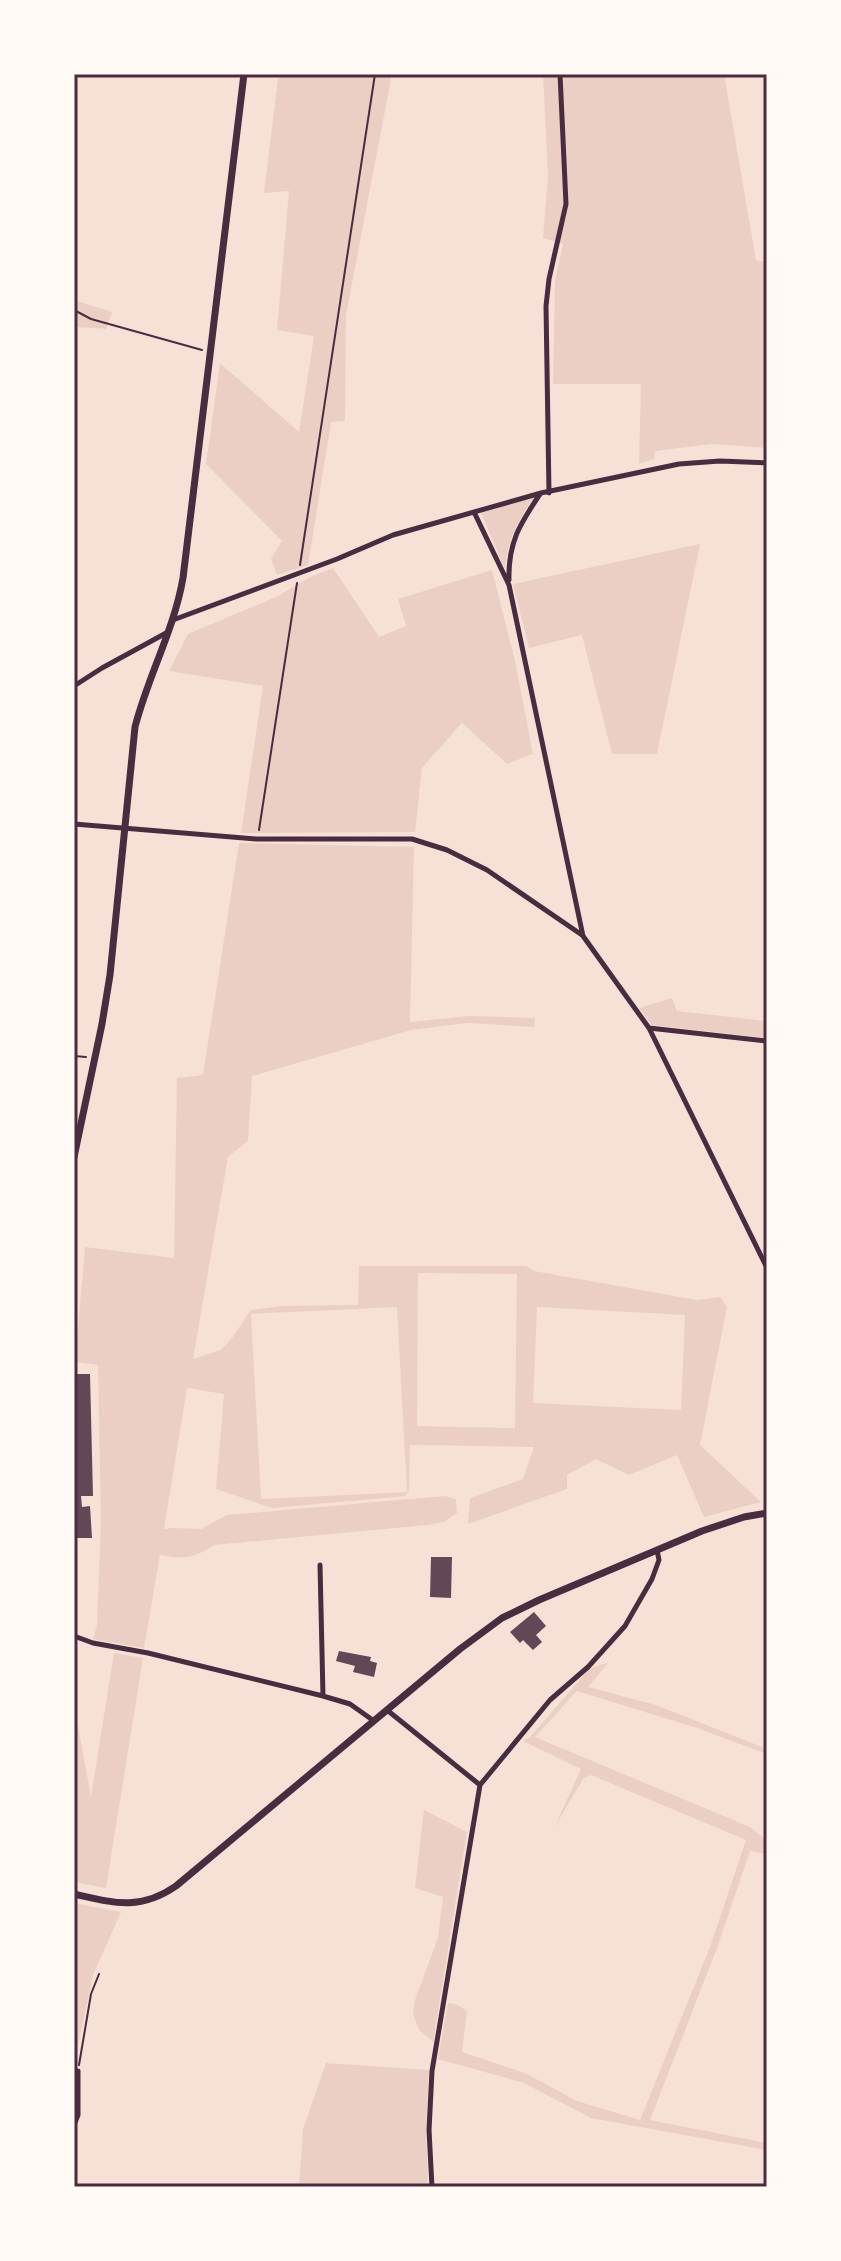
<svg xmlns="http://www.w3.org/2000/svg" width="841" height="2261" viewBox="0 0 841 2261" font-family="'Archivo Narrow',sans-serif">
  <style>
    .green { fill: #ebcfc5; fill-rule: evenodd }
    .building { fill: #644757 }
    .lines { fill: none; stroke-linecap: round; stroke-linejoin: round }
    .path { stroke: #4a2c40; stroke-width: 2 }
    .minor { stroke: #4a2c40; stroke-width: 5 }
    .tertiary { stroke: #4a2c40; stroke-width: 7 }
    .secondary { stroke: #4a2c40; stroke-width: 7 }
    .neatline { fill: none; stroke: #4a2c40; stroke-width: 3 }
  </style>
  <rect width="100%" height="100%" fill="#f7e1d7"/>
  <!-- green -->
  <path class="green" d="M 285,74 L 392,74 L 346,315 L 345,421 L 331,422 L 308,565 L 277,575 L 271,559 L 282,541 L 206,464 L 220,363 L 299,432 L 314,336 L 277,330 L 289,191 L 264,193 L 278,79 Z
    M 543,74 L 724,74 L 756,260 L 767,262 L 767,448 L 712,444 L 655,451 L 654,459 L 639,464 L 641,384 L 553,384 L 555,281 L 563,244 L 543,238 L 548,175 Z
    M 74,300 L 112,312 L 106,329 L 77,327 L 74,323 Z
    M 534,498 C 518,520 507,541 505,569 L 481,513 Z
    M 700,544 L 657,754 L 612,754 L 582,635 L 529,648 L 513,584 Z
    M 333,568 L 379,637 L 406,626 L 398,599 L 492,570 L 515,661 L 533,754 L 507,764 L 462,723 L 422,768 L 415,832 L 241,833 L 263,686 L 169,671 L 188,634 L 278,596 L 310,577 Z
    M 239,843 L 414,847 L 410,1022 L 470,1016 L 535,1018 L 534,1027 L 467,1023 L 411,1030 L 252,1076 L 248,1141 L 228,1157 L 193,1359 L 221,1350 L 232,1338 L 251,1310 L 282,1306 L 358,1305 L 359,1266 L 526,1266 L 534,1271 L 697,1300 L 720,1297 L 727,1307 L 700,1445 L 761,1502 L 704,1517 L 677,1455 L 629,1475 L 596,1459 L 567,1475 L 567,1489 L 468,1524 L 470,1498 L 523,1479 L 534,1447 L 410,1445 L 409,1491 L 405,1496 L 272,1508 L 216,1489 L 224,1394 L 187,1388 L 164,1529 L 171,1528 L 201,1529 L 227,1515 L 445,1496 L 456,1499 L 457,1513 L 444,1522 L 427,1525 L 214,1545 C 195,1558 182,1560 160,1555 L 144,1648 L 93,1639 L 97,1625 L 101,1521 L 98,1365 L 75,1362 L 85,1247 L 174,1258 L 177,1078 L 203,1075 ZM 418,1273 L 517,1274 L 515,1428 L 417,1426 ZM 397,1307 L 407,1492 L 261,1499 L 251,1314 ZM 537,1307 L 685,1315 L 681,1410 L 533,1403 Z
    M 672,998 L 677,1011 L 767,1021 L 767,1038 L 652,1025 L 639,1008 Z
    M 114,1653 L 143,1658 L 106,1888 L 74,1882 L 74,1704 L 91,1797 Z
    M 609,1662 L 588,1687 L 656,1705 L 767,1749 L 767,1754 L 697,1728 L 577,1691 L 535,1737 L 750,1827 L 767,1840 L 767,1854 L 750,1851 L 717,1948 L 650,2120 L 767,2143 L 767,2150 L 591,2118 L 524,2083 L 438,2059 L 448,2003 L 456,2004 L 467,2011 L 462,2052 L 527,2074 L 577,2101 L 640,2120 L 710,1947 L 746,1840 L 591,1775 L 583,1779 L 554,1828 L 581,1769 L 523,1741 L 530,1737 L 589,1669 Z
    M 424,1810 L 467,1832 L 433,2042 L 419,2030 L 413,2014 L 415,2000 L 438,1938 L 443,1897 L 415,1888 Z
    M 74,1903 L 121,1912 L 93,1975 L 74,2065 Z
    M 326,2063 L 429,2070 L 426,2129 L 428,2186 L 339,2184 L 339,2187 L 299,2187 L 303,2129 Z"/>
  <!-- building -->
  <path class="building" d="M 74,1374 L 90,1374 L 93,1496 L 81,1496 L 82,1507 L 90,1506 L 92,1538 L 74,1538 Z
    M 431,1557 L 452,1557 L 451,1598 L 430,1597 Z
    M 534,1612 L 546,1626 L 536,1635 L 542,1642 L 533,1650 L 523,1640 L 520,1643 L 510,1632 Z
    M 339,1651 L 371,1657 L 370,1661 L 377,1663 L 374,1677 L 353,1672 L 355,1666 L 336,1661 Z"/>
  <g class="lines">
    <!-- path -->
    <path class="path" d="M 74,310 L 91,319 L 202,350
      M 300,565 L 375,74
      M 259,830 L 297,583
      M 74,1056 L 86,1057
      M 79,2065 L 91,1994 L 99,1974"/>
    <!-- minor -->
    <path class="minor" d="M 549,493 L 546,306 L 549,279 L 566,204 L 560,74
      M 474,512 L 509,585 L 583,936 L 649,1028 L 767,1268
      M 509,580 C 508,542 520,524 540,494
      M 173,620 L 337,559 L 393,535 L 541,493 L 679,464 L 720,461 L 767,463
      M 74,686 L 102,668 L 168,632
      M 74,824 L 257,839 L 412,839 L 447,850 L 487,870 L 582,935
      M 649,1028 L 767,1041
      M 320,1565 L 323,1696
      M 74,1636 L 93,1643 L 148,1653 L 323,1696 L 350,1704 L 374,1721
      M 387,1710 L 480,1785
      M 74,2125 L 78,2115 L 78,2071
      M 432,2187 L 429,2130 L 432,2071 L 480,1785 L 550,1700 L 588,1667 L 625,1626 L 652,1579 L 659,1560 L 657,1550"/>
    <!-- tertiary -->
    <path class="tertiary" d="M 74,1157 L 102,1024 L 110,975 L 135,727 C 148,676 174,630 183,578 L 244,74"/>
    <!-- secondary -->
    <path class="secondary" d="M 74,1894 C 114,1903 140,1911 176,1886 L 460,1649 L 502,1618 L 539,1600 L 702,1531 L 744,1517 L 767,1513"/>
  </g>
  <!-- border -->
  <rect width="841" height="2261" fill="none" stroke="#fffaf5" stroke-width="152"/>
  <rect x="76" y="76" width="689" height="2109" class="neatline"/>
</svg>
